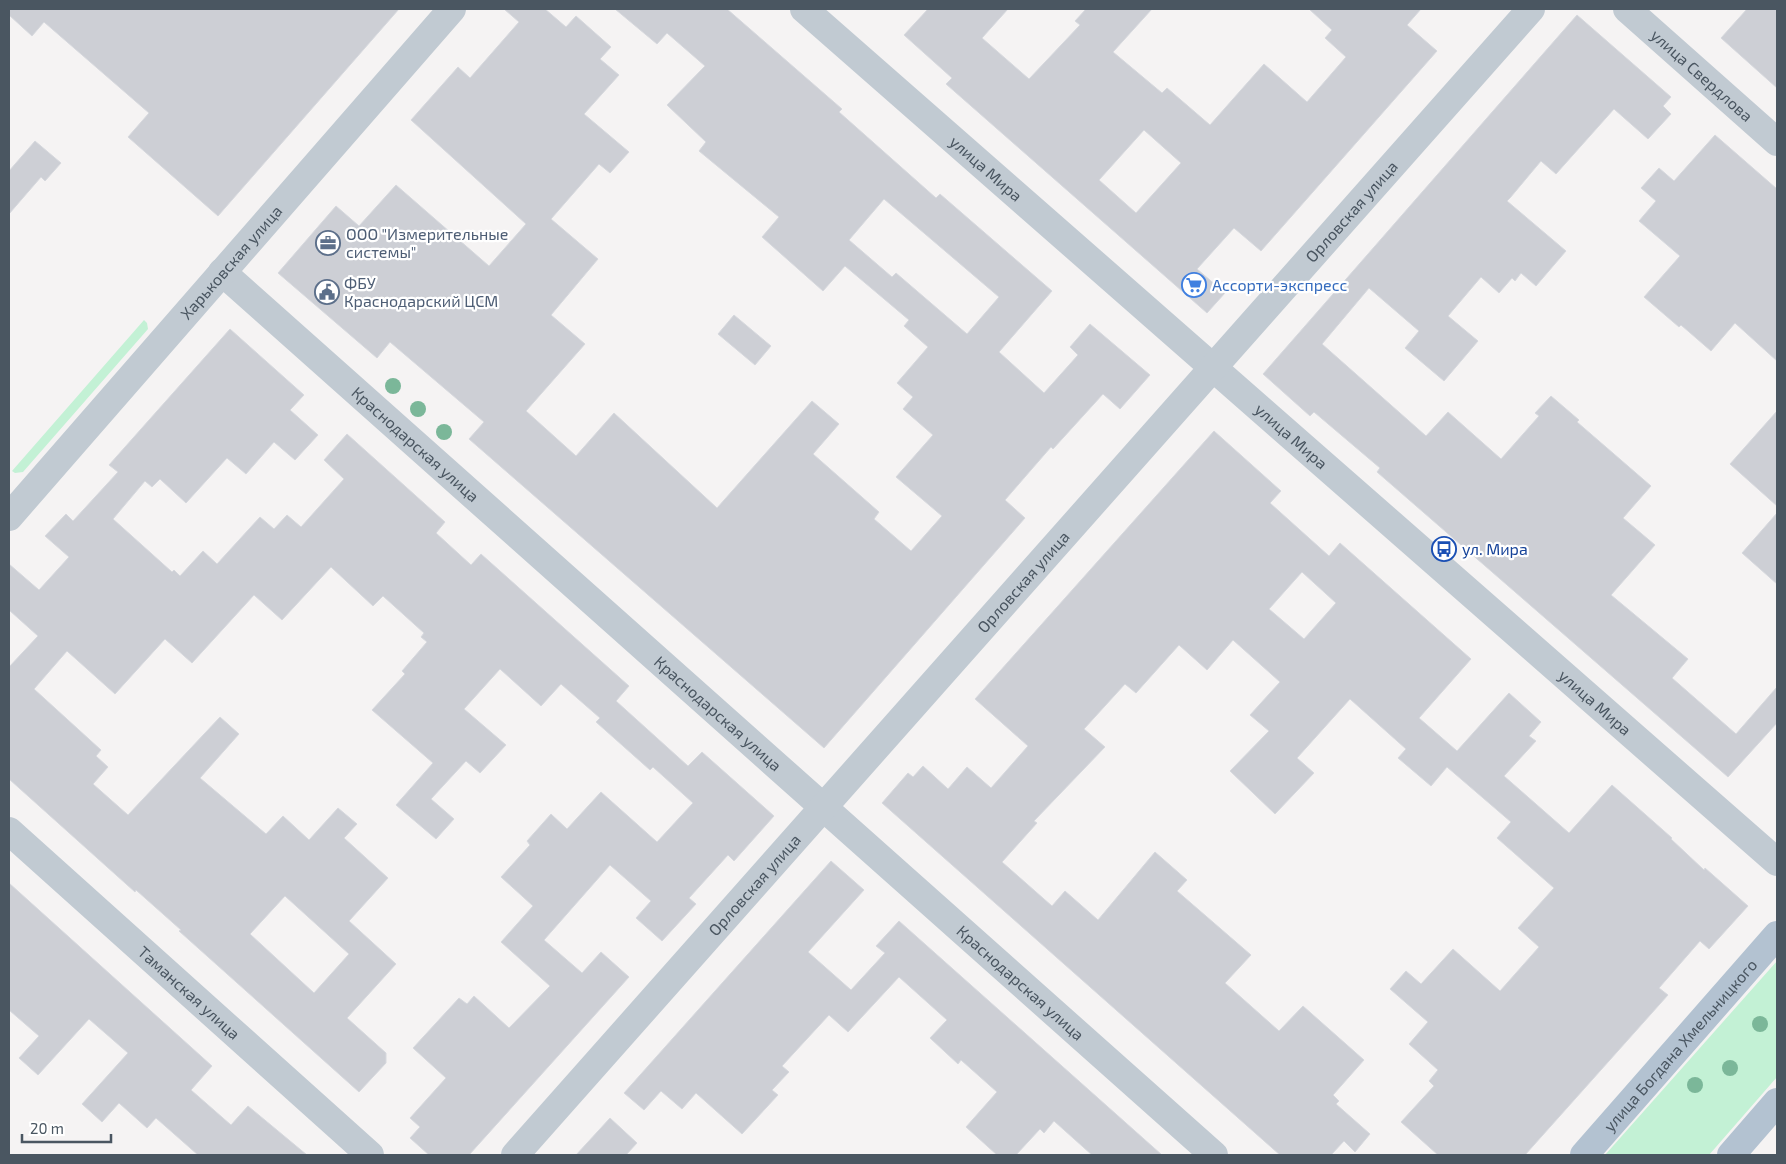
<svg xmlns="http://www.w3.org/2000/svg" width="1786" height="1164" viewBox="0 0 1786 1164" font-family="'Exo 2',sans-serif">
  <style>
    .green { fill: #c3f1d5 }
    .building { fill: #cdcfd5; stroke: #d7d9de; fill-rule: evenodd }
    .lines { fill: none; stroke-linecap: round; stroke-linejoin: round }
    .minor { stroke: #c1cad2; stroke-width: 28 }
    .major { stroke: #b3c2d1; stroke-width: 28 }
    .tree { fill: #7bb799 }
    .labels { text-anchor: middle; stroke-width: 4.5; stroke-linejoin: round; paint-order: stroke }
    .street-label { font-size: 16px; fill: #4a5661; stroke: #fff }
    .service-label { font-size: 16px; fill: #4e5e75; stroke: #fff; text-anchor: start }
    .shop-label { font-size: 16px; fill: #366cbe; stroke: #fff; text-anchor: start }
    .transit-label { font-size: 16px; fill: #164399; stroke: #fff; text-anchor: start }
  </style>
  <rect width="100%" height="100%" fill="#f5f3f3"/>
  <!-- green -->
  <path class="green" d="M 144,320 L 147,323 L 148,329 L 23,472 L 15,473 L 12,471 Z
    M 1777,961 L 1777,1077 L 1709,1155 L 1605,1155 Z"/>
  <!-- building -->
  <path class="building" d="M 9,9 L 399,9 L 218,216 L 128,137 L 149,113 L 44,22 L 32,36 L 9,15 Z
    M 504,9 L 545,9 L 566,27 L 576,16 L 611,47 L 600,59 L 619,75 L 584,114 L 629,152 L 610,173 L 599,164 L 551,219 L 598,259 L 551,315 L 585,344 L 526,411 L 576,456 L 614,413 L 717,508 L 812,401 L 839,424 L 813,454 L 879,512 L 874,519 L 911,551 L 942,516 L 896,477 L 933,435 L 903,409 L 913,397 L 897,383 L 928,347 L 904,326 L 909,320 L 845,266 L 823,291 L 762,237 L 779,217 L 699,151 L 706,142 L 667,105 L 705,66 L 667,33 L 657,44 L 615,9 L 727,9 L 842,109 L 839,112 L 936,198 L 940,194 L 1052,291 L 999,352 L 1044,393 L 1078,355 L 1070,347 L 1090,324 L 1150,375 L 1120,409 L 1103,394 L 1053,449 L 1051,447 L 1005,500 L 1025,518 L 824,748 L 469,439 L 484,422 L 390,342 L 377,358 L 278,273 L 336,206 L 359,226 L 396,185 L 489,266 L 526,224 L 411,120 L 458,67 L 470,78 L 519,22 ZM 884,199 L 999,297 L 967,334 L 896,273 L 892,277 L 849,240 Z
    M 928,9 L 1008,9 L 982,38 L 1029,79 L 1080,25 L 1075,21 L 1086,9 L 1152,9 L 1113,52 L 1162,93 L 1167,88 L 1210,125 L 1264,64 L 1307,102 L 1346,57 L 1325,38 L 1332,30 L 1309,9 L 1421,9 L 1407,25 L 1437,51 L 1261,251 L 1234,228 L 1197,269 L 1225,293 L 1207,313 L 946,84 L 952,78 L 904,35 ZM 1144,130 L 1181,163 L 1136,213 L 1099,180 Z
    M 1747,9 L 1777,9 L 1777,88 L 1721,38 Z
    M 1577,15 L 1671,97 L 1663,106 L 1671,114 L 1648,139 L 1614,109 L 1556,174 L 1541,161 L 1510,198 L 1507,201 L 1566,251 L 1536,286 L 1521,273 L 1515,281 L 1512,278 L 1499,293 L 1481,277 L 1448,316 L 1478,341 L 1444,381 L 1405,348 L 1419,331 L 1369,288 L 1322,344 L 1426,436 L 1448,412 L 1501,459 L 1539,416 L 1535,413 L 1551,396 L 1579,420 L 1577,422 L 1651,486 L 1623,518 L 1655,545 L 1611,595 L 1688,659 L 1672,678 L 1736,734 L 1777,687 L 1777,723 L 1728,777 L 1377,472 L 1380,468 L 1314,412 L 1310,416 L 1263,374 Z
    M 1715,135 L 1777,189 L 1777,361 L 1735,323 L 1711,351 L 1681,325 L 1679,327 L 1644,297 L 1680,256 L 1639,221 L 1656,201 L 1641,188 L 1659,168 L 1674,181 Z
    M 35,141 L 61,163 L 45,181 L 41,177 L 9,214 L 9,171 Z
    M 734,315 L 771,346 L 755,365 L 718,334 Z
    M 230,329 L 304,395 L 290,410 L 318,435 L 295,460 L 274,442 L 246,474 L 227,458 L 186,503 L 160,479 L 152,487 L 145,481 L 113,519 L 172,572 L 174,570 L 180,576 L 203,551 L 217,564 L 260,517 L 274,529 L 287,515 L 301,527 L 344,479 L 324,460 L 347,434 L 445,522 L 436,533 L 471,565 L 481,554 L 629,686 L 616,701 L 688,766 L 702,752 L 774,816 L 734,861 L 728,855 L 689,898 L 696,904 L 662,941 L 636,918 L 651,901 L 610,865 L 544,940 L 582,973 L 601,952 L 629,977 L 469,1155 L 429,1155 L 410,1138 L 420,1127 L 410,1118 L 446,1078 L 413,1048 L 459,998 L 467,1004 L 474,996 L 509,1028 L 550,986 L 501,942 L 533,906 L 501,877 L 530,845 L 527,841 L 551,814 L 567,829 L 601,792 L 657,842 L 693,803 L 653,767 L 650,770 L 596,722 L 600,718 L 561,684 L 541,706 L 500,669 L 464,709 L 506,745 L 480,773 L 466,761 L 431,799 L 454,819 L 436,839 L 396,805 L 433,763 L 372,710 L 405,674 L 402,671 L 427,642 L 421,637 L 424,633 L 383,596 L 373,606 L 331,567 L 282,620 L 254,595 L 192,663 L 165,639 L 115,694 L 67,651 L 34,689 L 101,750 L 96,756 L 108,767 L 93,784 L 128,815 L 220,717 L 239,734 L 200,778 L 266,834 L 283,816 L 309,840 L 338,808 L 357,824 L 344,838 L 388,878 L 349,921 L 396,964 L 347,1018 L 386,1053 L 386,1063 L 359,1092 L 179,931 L 181,930 L 136,890 L 135,892 L 9,779 L 9,667 L 38,636 L 9,610 L 9,564 L 39,590 L 69,557 L 45,536 L 66,514 L 73,521 L 118,472 L 109,465 ZM 285,896 L 349,954 L 314,993 L 250,934 Z
    M 1777,411 L 1777,506 L 1730,464 Z
    M 1214,431 L 1281,491 L 1270,503 L 1329,556 L 1340,543 L 1471,659 L 1419,718 L 1457,751 L 1509,693 L 1541,722 L 1529,736 L 1536,741 L 1504,776 L 1569,833 L 1612,785 L 1672,838 L 1671,839 L 1704,870 L 1705,868 L 1748,906 L 1709,949 L 1700,941 L 1659,988 L 1668,995 L 1525,1155 L 1438,1155 L 1401,1122 L 1434,1086 L 1429,1081 L 1438,1070 L 1409,1044 L 1428,1022 L 1390,989 L 1406,971 L 1421,984 L 1453,949 L 1500,991 L 1539,947 L 1518,928 L 1554,888 L 1497,838 L 1511,822 L 1447,767 L 1431,786 L 1398,758 L 1406,749 L 1350,699 L 1297,758 L 1314,773 L 1275,814 L 1230,771 L 1269,731 L 1250,715 L 1280,682 L 1233,640 L 1207,670 L 1179,645 L 1136,693 L 1125,684 L 1084,729 L 1105,747 L 1034,821 L 1037,823 L 1002,862 L 1052,906 L 1065,891 L 1098,920 L 1155,852 L 1187,880 L 1177,891 L 1251,955 L 1225,983 L 1279,1031 L 1303,1006 L 1364,1060 L 1333,1095 L 1339,1101 L 1336,1104 L 1370,1134 L 1355,1152 L 1344,1141 L 1331,1155 L 1280,1155 L 882,803 L 908,773 L 913,777 L 923,766 L 948,789 L 967,767 L 991,788 L 1028,746 L 975,699 ZM 1302,572 L 1336,603 L 1304,639 L 1269,609 Z
    M 1777,513 L 1777,584 L 1742,553 Z
    M 831,861 L 864,890 L 808,952 L 851,990 L 885,953 L 876,946 L 899,921 L 1162,1155 L 1092,1155 L 1054,1121 L 1044,1133 L 1040,1129 L 1016,1155 L 997,1155 L 966,1127 L 997,1092 L 961,1060 L 958,1064 L 930,1038 L 947,1020 L 899,977 L 848,1032 L 829,1015 L 782,1066 L 789,1072 L 772,1090 L 778,1095 L 742,1134 L 696,1093 L 682,1109 L 661,1091 L 644,1110 L 624,1093 Z
    M 9,883 L 212,1066 L 191,1090 L 231,1125 L 248,1106 L 307,1155 L 198,1155 L 156,1118 L 147,1128 L 119,1103 L 102,1122 L 82,1104 L 128,1053 L 89,1019 L 38,1075 L 19,1058 L 39,1036 L 9,1010 Z
    M 610,1118 L 637,1143 L 626,1155 L 576,1155 Z"/>
  <g class="lines">
    <!-- minor -->
    <g class="minor">
      <path id="s1" d="M 804,9 L 1777,862"/>
      <path id="s2" d="M 1627,9 L 1777,142"/>
      <path id="s3" d="M 222,272 L 1214,1155"/>
      <path id="s4" d="M 9,517 L 452,9"/>
      <path id="s5" d="M 9,831 L 370,1155"/>
      <path id="s6" d="M 515,1155 L 1531,9"/>
    </g>
    <!-- major -->
    <g class="major">
      <path id="s7" d="M 1584,1155 L 1777,935"/>
      <path d="M 1731,1155 L 1777,1102"/>
    </g>
  </g>
  <!-- trees -->
  <g class="tree">
    <circle cx="393" cy="386" r="8"/>
    <circle cx="418" cy="409" r="8"/>
    <circle cx="444" cy="432" r="8"/>
    <circle cx="1760" cy="1024" r="8"/>
    <circle cx="1730" cy="1068" r="8"/>
    <circle cx="1695" cy="1085" r="8"/>
  </g>
  <!-- icons -->
  <defs>
    <symbol id="office-ring" viewBox="-11 -11 22 22"><circle r="9.5" fill="#fff" stroke="#5c6f8a" stroke-width="1.5"/><path d="M-6-3h4V-5.5h4V-3h4V5H-6ZM-1-4.5V-3h2v-1.5ZM-6 0V1H6V0Z" fill="#5c6f8a"/></symbol>
    <symbol id="supermarket-ring" viewBox="-11 -11 22 22"><circle r="9.5" fill="#fff" stroke="#3f7fe0" stroke-width="1.5"/><path d="M-6-5.5h2.5l.6 2H6L4.5 2H-2.5L-4.4-4H-6ZM-1.5 3.2a1.3 1.3 0 1 0 .1 0ZM3 3.2a1.3 1.3 0 1 0 .1 0Z" fill="#3f7fe0"/></symbol>
    <symbol id="civic-ring" viewBox="-11 -11 22 22"><circle r="9.5" fill="#fff" stroke="#5c6f8a" stroke-width="1.5"/><path d="M-.6-6.5H3V-4.5H.6V-3L4-1V1h2V6H-6V1h2V-1L-.6-3ZM-1.2 2.5V6h2.4V2.5Z" fill="#5c6f8a"/></symbol>
    <symbol id="bus-ring" viewBox="-11 -11 22 22"><circle r="9.5" fill="#fff" stroke="#1a4fb4" stroke-width="1.5"/><path d="M-5-6H5V4H4V6H2V4H-2V6H-4V4H-5ZM-3.5-4V0h7V-4ZM-3.5 1.2v1.5H-2V1.2ZM2 1.2v1.5H3.5V1.2Z" fill="#1a4fb4"/></symbol>
  </defs>
  <g fill-rule="evenodd">
    <use href="#office-ring" x="314" y="229" width="28" height="28"/>
    <use href="#supermarket-ring" x="1180" y="271" width="28" height="28"/>
    <use href="#civic-ring" x="313" y="278" width="28" height="28"/>
    <use href="#bus-ring" x="1430" y="535" width="28" height="28"/>
  </g>
  <g class="labels">
    <!-- street labels -->
    <g class="street-label">
      <text dy="6" stroke="none"><textPath href="#s2" startOffset="100">улица Свердлова</textPath></text>
      <text dy="6" stroke="none"><textPath href="#s1" startOffset="242">улица Мира</textPath></text>
      <text dy="6" stroke="none"><textPath href="#s6" startOffset="1261">Орловская улица</textPath></text>
      <text dy="6" stroke="none"><textPath href="#s4" startOffset="338">Харьковская улица</textPath></text>
      <text dy="6" stroke="none"><textPath href="#s1" startOffset="648">улица Мира</textPath></text>
      <text dy="6" stroke="none"><textPath href="#s3" startOffset="259">Краснодарская улица</textPath></text>
      <text dy="6" stroke="none"><textPath href="#s6" startOffset="766">Орловская улица</textPath></text>
      <text dy="6" stroke="none"><textPath href="#s1" startOffset="1052">улица Мира</textPath></text>
      <text dy="6" stroke="none"><textPath href="#s3" startOffset="664">Краснодарская улица</textPath></text>
      <text dy="6" stroke="none"><textPath href="#s6" startOffset="361">Орловская улица</textPath></text>
      <text dy="6" stroke="none"><textPath href="#s3" startOffset="1069">Краснодарская улица</textPath></text>
      <text dy="6" stroke="none"><textPath href="#s5" startOffset="242">Таманская улица</textPath></text>
      <text dy="6" stroke="none"><textPath href="#s7" startOffset="146">улица Богдана Хмельницкого</textPath></text>
    </g>
    <!-- service labels -->
    <g class="service-label">
      <text x="346" y="240">ООО "Измерительные<tspan x="346" dy="18">системы"</tspan></text>
      <text x="344" y="289">ФБУ<tspan x="344" dy="18">Краснодарский ЦСМ</tspan></text>
    </g>
    <!-- shop labels -->
    <g class="shop-label">
      <text x="1212" y="291">Ассорти-экспресс</text>
    </g>
    <!-- transit labels -->
    <g class="transit-label">
      <text x="1462" y="555">ул. Мира</text>
    </g>
  </g>
  <!-- border -->
  <rect width="1786" height="1164" fill="none" stroke="#4a5661" stroke-width="20"/>
  <!-- scale -->
  <path d="M22 1134v8h89v-8" fill="none" stroke="#4a5661" stroke-width="2.5"/>
  <text x="30" y="1134" font-size="15" fill="#4a5661" stroke="#ffffff" stroke-width="4" paint-order="stroke">20 m</text>
</svg>
